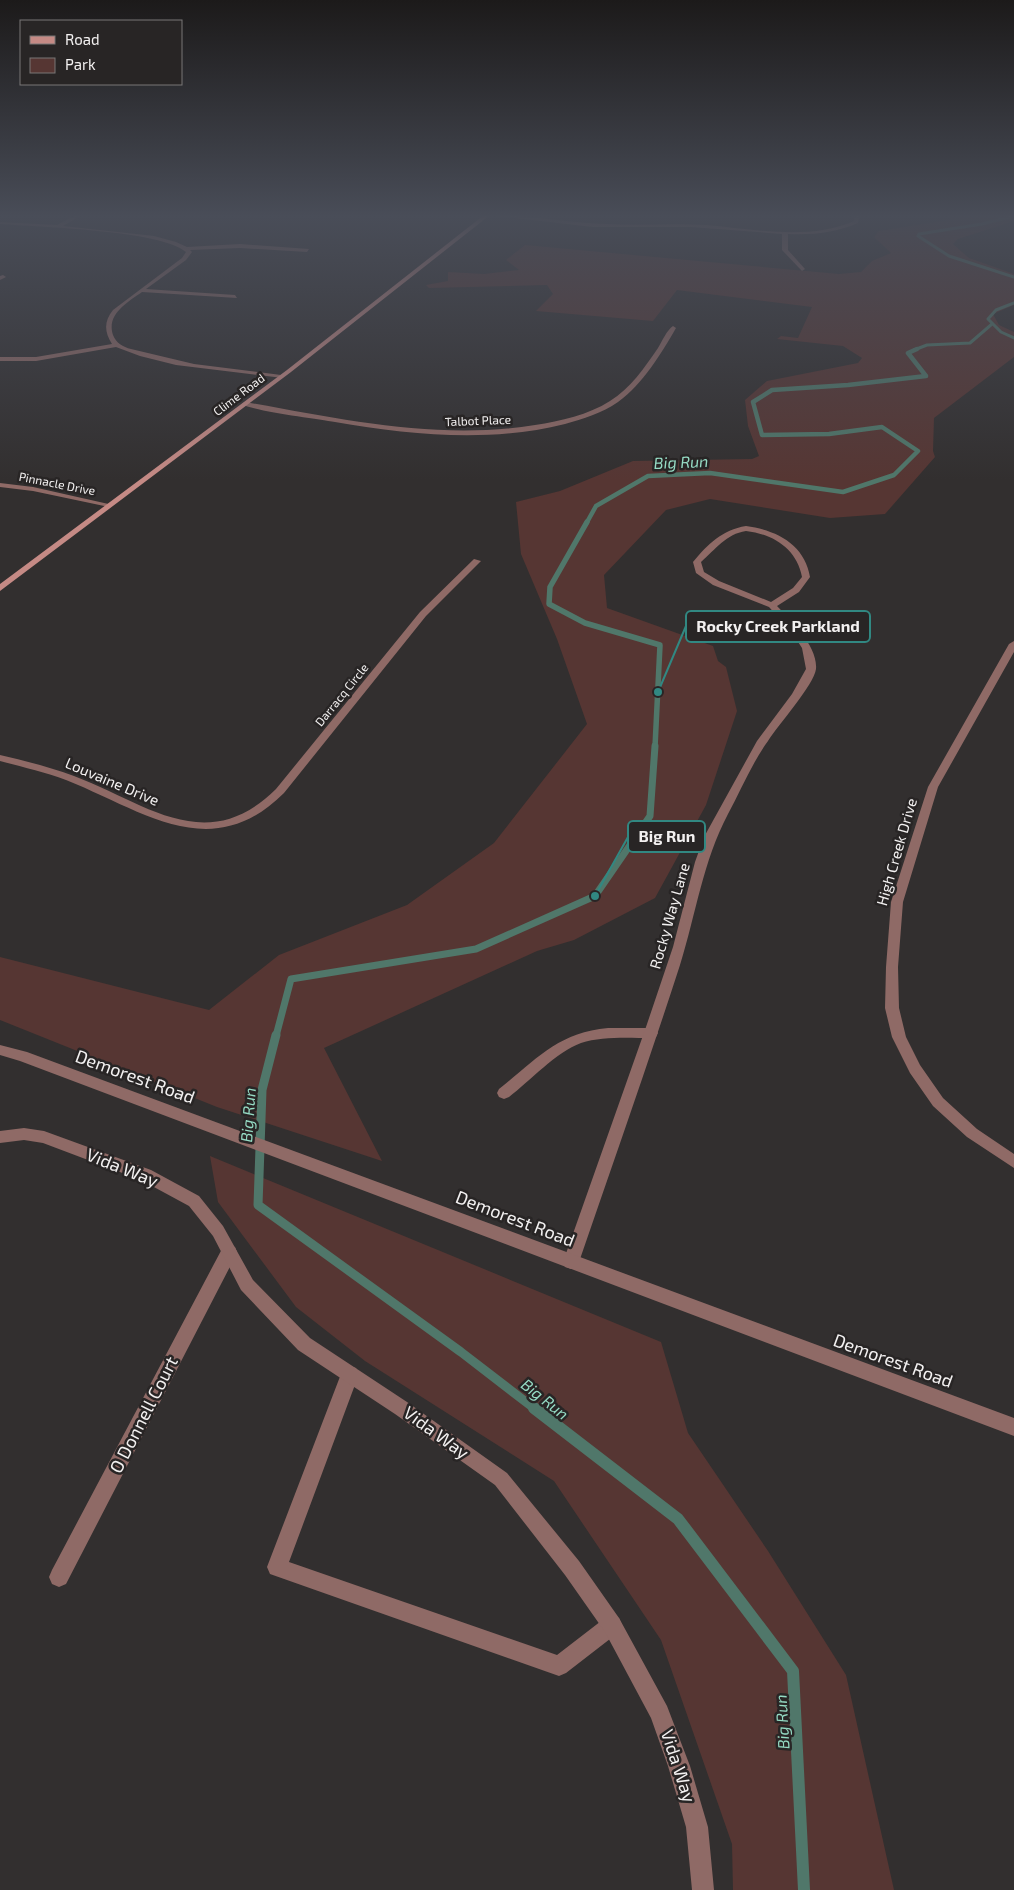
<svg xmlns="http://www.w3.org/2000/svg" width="1014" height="1890" viewBox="0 0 1014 1890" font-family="'Exo 2',sans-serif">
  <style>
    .green { fill: #563633 }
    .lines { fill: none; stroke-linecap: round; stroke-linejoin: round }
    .stream-far5 { stroke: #50776a; stroke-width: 3 }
    .stream-far4 { stroke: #50776a; stroke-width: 4.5 }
    .stream-far3 { stroke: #50776a; stroke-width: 5.5 }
    .stream-far2 { stroke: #50776a; stroke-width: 7 }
    .stream-far1 { stroke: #50776a; stroke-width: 9 }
    .stream { stroke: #50776a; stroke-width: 12 }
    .service { fill: #8f6a66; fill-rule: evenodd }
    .minor { fill: #8f6a66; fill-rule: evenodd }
    .tertiary { fill: #8f6a66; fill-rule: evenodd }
    .secondary { fill: #c58a85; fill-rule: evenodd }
    .labels { text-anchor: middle; stroke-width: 5; stroke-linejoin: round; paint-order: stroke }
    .far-street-label { font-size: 12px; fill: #f3f1f1; stroke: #282525 }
    .street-label { font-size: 15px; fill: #f3f1f1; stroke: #282525 }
    .water-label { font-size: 16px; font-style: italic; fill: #95dbc4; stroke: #282525 }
    .near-street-label { font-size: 18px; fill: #f3f1f1; stroke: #282525 }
    .leader { fill: none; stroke: #318882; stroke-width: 2 }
    .callout-dot { fill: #318882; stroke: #282525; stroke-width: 2 }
    .callout { fill: #282525; stroke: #318882; stroke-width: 2 }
    .callout-label { font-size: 16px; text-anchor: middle; font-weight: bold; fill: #f3f1f1 }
  </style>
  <rect width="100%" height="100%" fill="#322f2f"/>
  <!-- green -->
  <path class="green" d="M 950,215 L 1014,215 L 1014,221 L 958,239 L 953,244 L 969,258 L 1014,274 L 1014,305 L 993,314 L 999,325 L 1014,332 L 1014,357 L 934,418 L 933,451 L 935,457 L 885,514 L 830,518 L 710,499 L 666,510 L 604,575 L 607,608 L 713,646 L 718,661 L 726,667 L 737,711 L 706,805 L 655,898 L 574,940 L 537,951 L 324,1048 L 382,1161 L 217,1107 L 0,1020 L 0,957 L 209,1010 L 279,955 L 407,905 L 494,843 L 587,724 L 557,639 L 521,554 L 516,502 L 560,491 L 633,461 L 752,459 L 759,456 L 748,426 L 745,400 L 767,381 L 858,363 L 862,358 L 843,346 L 777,339 L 781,336 L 798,338 L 812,307 L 677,290 L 653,321 L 536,311 L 553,294 L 547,285 L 429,288 L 426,285 L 448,281 L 448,272 L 484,274 L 519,270 L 506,260 L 525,245 L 839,274 L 861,272 L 872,261 L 891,253 L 874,237 L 879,231 L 949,220 Z
    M 210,1156 L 661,1342 L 688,1433 L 768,1551 L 846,1675 L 894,1890 L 733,1890 L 732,1844 L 661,1640 L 554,1481 L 365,1361 L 296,1307 L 218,1202 Z"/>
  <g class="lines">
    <!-- stream-far5 -->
    <path class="stream-far5" d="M 1014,216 L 982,224 L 919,234 L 918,236 L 949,256 L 1014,277
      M 1014,303 L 996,310 L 988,319 L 1001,332 L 1014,338
      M 914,350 L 927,345 L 970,343 L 992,324"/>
    <!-- stream-far4 -->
    <path class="stream-far4" d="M 586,524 L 596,506 L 648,476 L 710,473 L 843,492 L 894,475 L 918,451 L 882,427 L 829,434 L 762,435 L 753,402 L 772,390 L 848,385 L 926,376 L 908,353 L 917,349"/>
    <!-- stream-far3 -->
    <path class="stream-far3" d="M 587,522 L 550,587 L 549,604 L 585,623 L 660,645 L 655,747"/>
    <!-- stream-far2 -->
    <path class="stream-far2" d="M 276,1036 L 291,979 L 476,949 L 595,896 L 650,816 L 655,746"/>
    <!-- stream-far1 -->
    <path class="stream-far1" d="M 276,1035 L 262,1090 L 258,1205 L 461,1352 L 535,1409"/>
    <!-- stream -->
    <path class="stream" d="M 534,1408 L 678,1519 L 793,1671 L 804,1890"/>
    <!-- service -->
    <path class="service" d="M 608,1028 L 651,1028 L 656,1029 L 658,1033 L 656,1037 L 651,1038 C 629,1038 602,1036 581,1043 C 556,1052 530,1081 509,1097 L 504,1099 L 499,1097 L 497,1093 L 499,1089 C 537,1059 557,1033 608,1028 Z
      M 229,1245 L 235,1247 L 237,1252 L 235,1257 L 66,1584 L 59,1587 L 52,1584 L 49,1577 L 52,1570 L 223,1247 Z
      M 350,1366 L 356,1368 L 359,1374 L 289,1562 L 557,1655 L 605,1618 L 612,1615 L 619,1618 L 622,1625 L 619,1632 L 566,1673 L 559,1676 L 270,1574 L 267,1567 L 341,1374 L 344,1368 Z"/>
    <!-- minor -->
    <path class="minor" d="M 76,215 L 82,215 L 63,226 L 154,236 L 176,242 L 187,247 L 240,244 L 309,249 L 307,252 L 240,248 L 190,250 L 192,252 L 186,260 L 146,289 L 235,295 L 237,298 L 142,292 C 128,302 106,314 113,335 C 116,343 123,347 131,349 L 194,364 L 281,375 L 283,376 L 283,378 L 176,365 L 140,356 L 116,347 L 36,361 L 0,361 L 0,357 L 36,357 L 112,344 C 104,332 104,321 113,310 L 182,258 L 186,252 C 160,230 38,227 0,224 L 0,222 L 57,225 Z
      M 489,215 C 528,215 568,223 607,224 C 640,226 673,223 706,225 C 754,229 809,241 854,221 L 855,215 L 860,215 L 858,223 C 835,233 812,235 788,234 L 788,250 L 805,269 L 802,271 L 782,250 L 782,234 L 691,227 L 593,227 Z
      M 0,276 L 3,275 L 6,277 L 0,280 Z
      M 673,326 L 676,328 C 661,354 643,384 618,402 C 602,413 583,419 565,424 C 489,443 411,435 335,422 C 317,419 252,411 242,404 L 245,402 C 341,419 438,441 535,425 C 561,421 588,415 610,401 C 630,389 645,367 658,348 C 662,341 667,330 673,326 Z
      M 0,483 L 33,487 L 113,505 L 109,507 L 33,491 L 0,487 Z
      M 746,526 C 777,530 805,545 810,577 L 799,592 L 777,606 C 791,621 818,646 816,669 C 814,685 778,725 768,741 C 752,763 741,790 728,814 C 703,861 696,914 680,965 C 648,1064 613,1163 579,1262 L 577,1267 L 571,1269 L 565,1267 L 563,1262 L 646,1027 L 673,947 L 695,862 L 704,837 L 757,741 L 792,694 L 806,669 L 802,648 L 791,631 L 769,607 L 713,585 L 696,573 L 693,562 C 708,544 722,530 746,526 ZM 746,531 C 773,534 797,549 802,577 L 793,588 L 771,602 L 719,581 L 704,572 L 701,562 C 716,549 726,534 746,531 Z
      M 474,559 L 481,561 L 426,616 L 284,793 C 211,866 142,810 66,780 C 45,772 22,767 0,761 L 0,755 C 25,761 50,767 74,776 C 146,803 206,858 276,789 L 420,612 Z
      M 1014,641 L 1014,652 L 938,787 L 903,902 L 898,967 L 899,1008 L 906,1037 L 920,1065 L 943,1098 L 977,1129 L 1014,1154 L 1014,1168 L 967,1137 L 933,1106 L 910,1073 L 892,1037 L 885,1008 L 886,967 L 891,902 L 928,787 L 1009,644 Z
      M 24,1128 L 44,1131 L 151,1170 L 199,1196 L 223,1226 L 253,1280 L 310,1338 L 407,1402 L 507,1473 L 579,1561 L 619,1618 L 667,1706 L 690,1766 L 708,1827 L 714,1890 L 692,1890 L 686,1827 L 668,1766 L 651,1718 L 605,1632 L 565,1575 L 495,1485 L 395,1414 L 298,1350 L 241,1290 L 213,1236 L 189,1206 L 141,1180 L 43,1143 L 24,1140 L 0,1143 L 0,1131 Z"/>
    <!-- tertiary -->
    <path class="tertiary" d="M 0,1045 L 27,1052 L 1014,1418 L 1014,1436 L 20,1061 L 0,1055 Z"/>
    <!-- secondary -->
    <path class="secondary" d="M 484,215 L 490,215 L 291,372 L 0,591 L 0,584 L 287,370 Z"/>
  </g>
  <!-- sky -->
  <linearGradient id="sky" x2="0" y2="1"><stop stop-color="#1c1a1a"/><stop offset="0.45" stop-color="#494d58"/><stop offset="1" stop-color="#494d58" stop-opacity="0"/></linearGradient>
  <rect width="1014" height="480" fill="url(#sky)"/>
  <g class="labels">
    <!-- far-street labels -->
    <g class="far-street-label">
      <text transform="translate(239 395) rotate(-37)" y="4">Clime Road</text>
      <text transform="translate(478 421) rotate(-2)" y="4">Talbot Place</text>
      <text transform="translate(57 484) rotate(11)" y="4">Pinnacle Drive</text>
      <text transform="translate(342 695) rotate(-51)" y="4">Darracq Circle</text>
    </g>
    <!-- street labels -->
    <g class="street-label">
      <text transform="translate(112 782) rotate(23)" y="5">Louvaine Drive</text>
      <text transform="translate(897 852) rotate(-74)" y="5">High Creek Drive</text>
      <text transform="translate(670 916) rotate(-74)" y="5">Rocky Way Lane</text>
    </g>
    <!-- water labels -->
    <g class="water-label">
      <text transform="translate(681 462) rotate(-2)" y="6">Big Run</text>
      <text transform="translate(248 1115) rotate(-86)" y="6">Big Run</text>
      <text transform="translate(545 1399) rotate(38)" y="6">Big Run</text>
      <text transform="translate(782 1722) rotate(-93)" y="6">Big Run</text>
    </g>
    <!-- near-street labels -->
    <g class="near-street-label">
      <text transform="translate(135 1077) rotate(20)" y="6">Demorest Road</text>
      <text transform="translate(122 1168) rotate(22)" y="6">Vida Way</text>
      <text transform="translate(515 1219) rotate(21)" y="6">Demorest Road</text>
      <text transform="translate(893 1361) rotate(20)" y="6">Demorest Road</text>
      <text transform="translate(144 1415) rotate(-63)" y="6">O Donnell Court</text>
      <text transform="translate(436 1433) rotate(36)" y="6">Vida Way</text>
      <text transform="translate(678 1766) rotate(72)" y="6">Vida Way</text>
    </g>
  </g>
  <!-- callouts -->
  <path class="leader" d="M658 692L686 626M595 896L628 837"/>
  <g class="callout-dot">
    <circle cx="658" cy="692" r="5"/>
    <circle cx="595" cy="896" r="5"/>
  </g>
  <g class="callout">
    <rect x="686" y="611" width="184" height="31" rx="5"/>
    <rect x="628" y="821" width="77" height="31" rx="5"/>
  </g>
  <g class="callout-label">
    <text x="778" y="632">Rocky Creek Parkland</text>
    <text x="667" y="842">Big Run</text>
  </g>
  <!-- legend -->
  <rect x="20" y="20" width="162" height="65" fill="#282525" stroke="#797777"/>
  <rect x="30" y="36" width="25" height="8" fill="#c58a85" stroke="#797777"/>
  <text x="65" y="45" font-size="15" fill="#f3f1f1">Road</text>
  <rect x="30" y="58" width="25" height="15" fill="#563633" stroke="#797777"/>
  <text x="65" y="70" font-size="15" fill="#f3f1f1">Park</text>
</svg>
